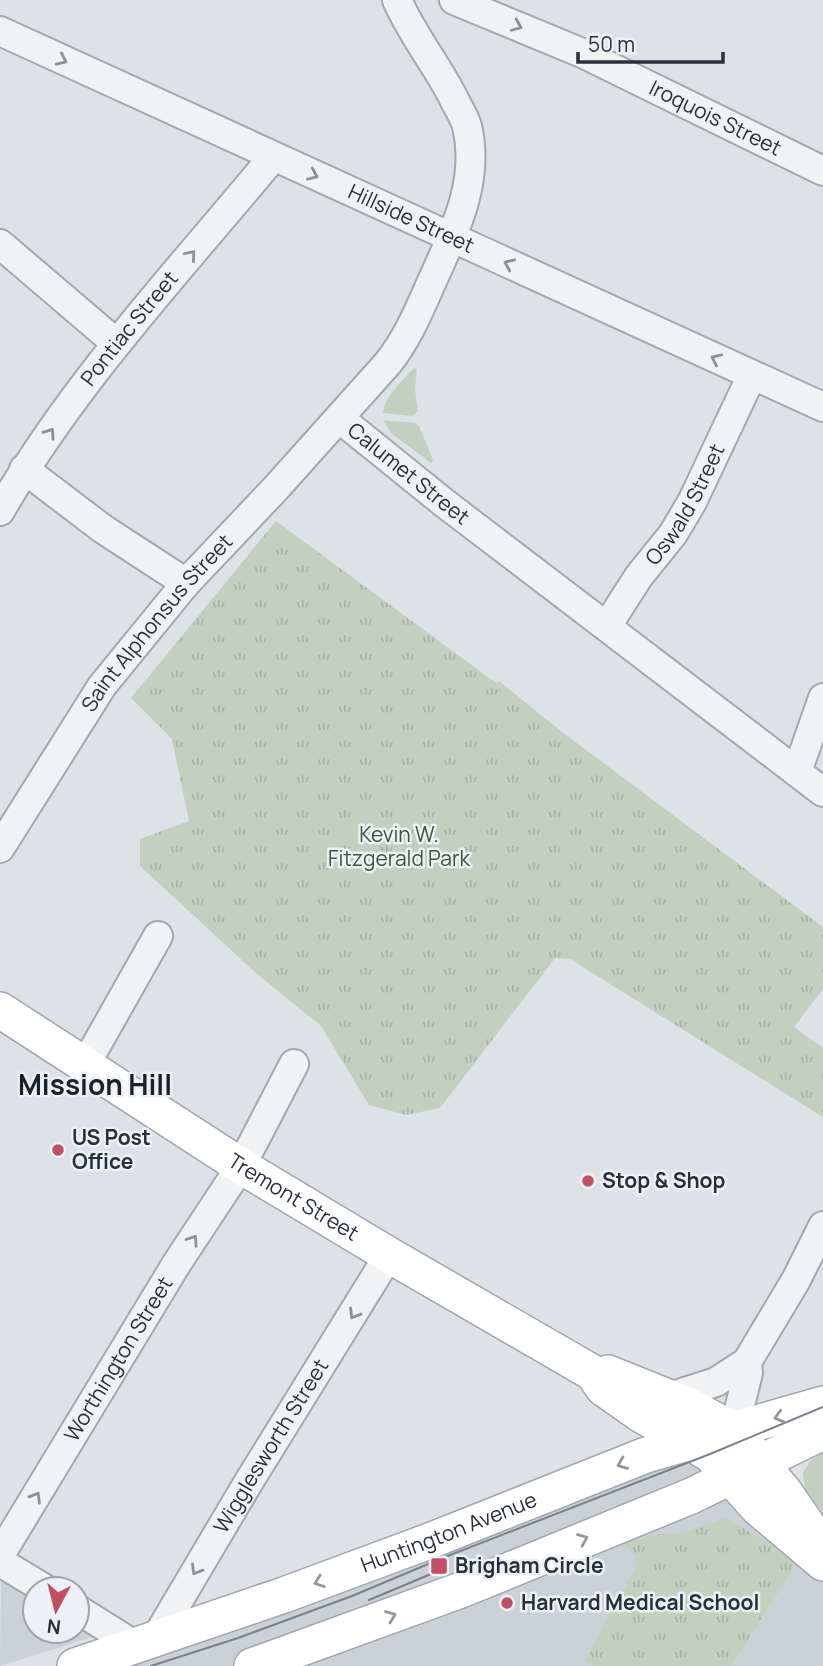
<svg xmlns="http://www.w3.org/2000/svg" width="823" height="1666" viewBox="0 0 823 1666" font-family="Manrope,sans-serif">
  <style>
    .built { fill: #ccd0d7 }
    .green { fill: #c4cfc0 }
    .park { fill: url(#park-tufts) }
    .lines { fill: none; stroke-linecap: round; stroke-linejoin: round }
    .minor-casing { stroke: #a4a8af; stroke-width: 32 }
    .major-casing { stroke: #9fa6b0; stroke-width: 38 }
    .minor { stroke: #f0f2f4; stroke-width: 28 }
    .major { stroke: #fff; stroke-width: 35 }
    .tram { stroke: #79818d; stroke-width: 2 }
    .oneway { stroke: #8c9198 }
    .oneway2 { stroke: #94989d }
    .poi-dot { fill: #be5062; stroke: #edf0f4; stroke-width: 2.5 }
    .labels { text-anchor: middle; stroke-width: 5; stroke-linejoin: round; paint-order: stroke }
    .street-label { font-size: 21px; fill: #29303b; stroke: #edf0f4 }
    .park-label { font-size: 21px; fill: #3e5538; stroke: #edf0f4 }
    .poi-label { font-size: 21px; font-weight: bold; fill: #29303b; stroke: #edf0f4; text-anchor: start }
    .district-label { font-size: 28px; font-weight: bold; fill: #1b212b; stroke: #edf0f4 }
  </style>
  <defs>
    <pattern id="park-tufts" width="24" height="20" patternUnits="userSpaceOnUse" patternTransform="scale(1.75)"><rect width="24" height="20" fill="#c4cfc0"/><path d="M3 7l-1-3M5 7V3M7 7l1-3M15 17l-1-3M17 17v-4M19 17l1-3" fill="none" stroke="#a8b2a6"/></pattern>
  </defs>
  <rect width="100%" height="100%" fill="#dee1e6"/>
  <!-- built -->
  <path class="built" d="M 687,1443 L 823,1549 L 823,1666 L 75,1666 Z
    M 1,1580 L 35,1600 L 35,1631 L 77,1631 L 77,1625 L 96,1636 L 0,1666 Z"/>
  <!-- green -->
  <path class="green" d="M 414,368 L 417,369 L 415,389 L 418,411 L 412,416 L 383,413 C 384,397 404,379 414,368 Z
    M 383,420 L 415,423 L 419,426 L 433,460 L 431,463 L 391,433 Z
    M 823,1452 L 823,1515 L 805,1489 L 803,1473 L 810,1461 Z"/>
  <!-- park -->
  <path class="park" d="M 276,521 L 496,683 L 499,681 L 562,732 L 823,927 L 823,989 L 794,1027 L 823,1048 L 823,1117 L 570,959 L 555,958 L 440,1108 L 406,1115 L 369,1105 L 321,1026 L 257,974 L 140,866 L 140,839 L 189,821 L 172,739 L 131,698 Z
    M 726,1518 L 774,1546 L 797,1563 L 731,1666 L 593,1666 L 585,1661 L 637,1565 L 635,1556 L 623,1543 L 659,1534 L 677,1534 Z"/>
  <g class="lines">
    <defs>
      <g id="minor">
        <path id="s1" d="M 454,0 L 582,53 L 823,171"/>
        <path id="s2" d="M 0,31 L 823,407"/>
        <path d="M 0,244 L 116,343"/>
        <path id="s3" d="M 339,418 L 443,502 L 823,792"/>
        <path d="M 24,469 L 103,529 L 186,583"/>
        <path id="s4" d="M 0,511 C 75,381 178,272 273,157"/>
        <path id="s5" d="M 607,626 L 639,576 L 673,534 L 692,502 L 752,375"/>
        <path d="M 797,772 L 823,698"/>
        <path id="s6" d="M 0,848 L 102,686 L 186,583 L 276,488 L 388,363 C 408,338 420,308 433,279 C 455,230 480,181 467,126 C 464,116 457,106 453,97 C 436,64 412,34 397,0"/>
        <path d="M 85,1065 L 158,936"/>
        <path d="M 666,1398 L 716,1382 L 747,1362"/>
        <path d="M 734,1430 L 748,1373 L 747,1362 L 796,1280 L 823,1226"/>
        <path id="s7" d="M 0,1555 L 177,1263 L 241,1166 L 294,1064"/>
        <path d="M 0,1562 L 45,1589"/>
        <path d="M 77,1609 L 136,1646"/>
        <path id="s8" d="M 155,1640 L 248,1483 L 389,1255"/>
      </g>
      <g id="major">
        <path id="s9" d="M 0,1010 L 241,1166 L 389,1255 L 593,1373 L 603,1388 L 640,1414 L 710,1454 L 758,1508 L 823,1563"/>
        <path d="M 608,1373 L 685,1404 L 734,1430 L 786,1494 L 823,1548"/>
        <path id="s10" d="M 75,1666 L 284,1595 L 432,1540 L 646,1455 L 823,1404"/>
        <path d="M 252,1666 L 461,1590 L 691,1496 L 823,1432"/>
      </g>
    </defs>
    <!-- minor casing -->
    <use href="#minor" class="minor-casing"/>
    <!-- major casing -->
    <use href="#major" class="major-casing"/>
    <!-- minor -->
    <use href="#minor" class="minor"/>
    <!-- major -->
    <use href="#major" class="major"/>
    <!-- tram -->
    <path class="tram" d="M 369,1600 L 431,1574
      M 151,1666 L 238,1638 L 352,1596 L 440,1559 L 710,1454 L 823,1407"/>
  </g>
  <!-- one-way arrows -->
  <defs><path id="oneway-chevron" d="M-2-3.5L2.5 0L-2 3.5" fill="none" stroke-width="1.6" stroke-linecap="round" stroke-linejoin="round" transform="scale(1.75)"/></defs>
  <g class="oneway">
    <use href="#oneway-chevron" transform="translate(517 26) rotate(23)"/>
    <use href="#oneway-chevron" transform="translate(62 60) rotate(25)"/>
    <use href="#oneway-chevron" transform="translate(313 175) rotate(24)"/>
    <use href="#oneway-chevron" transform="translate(191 255) rotate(-50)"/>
    <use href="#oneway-chevron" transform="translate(509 264) rotate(-156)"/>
    <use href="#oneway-chevron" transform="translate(716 359) rotate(-155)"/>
    <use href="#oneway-chevron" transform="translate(50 433) rotate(-55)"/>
    <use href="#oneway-chevron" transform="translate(193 1240) rotate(-56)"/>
    <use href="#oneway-chevron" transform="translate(354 1314) rotate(121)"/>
    <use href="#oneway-chevron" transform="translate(36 1497) rotate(-59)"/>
    <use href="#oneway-chevron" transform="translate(196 1570) rotate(121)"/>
  </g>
  <g class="oneway2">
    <use href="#oneway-chevron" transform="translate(779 1417) rotate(164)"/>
    <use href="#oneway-chevron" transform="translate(622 1464) rotate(158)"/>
    <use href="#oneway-chevron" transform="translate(583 1539) rotate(-22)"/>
    <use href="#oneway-chevron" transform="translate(319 1582) rotate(160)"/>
    <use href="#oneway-chevron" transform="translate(391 1616) rotate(-21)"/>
  </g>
  <!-- markers -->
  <g class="poi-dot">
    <circle cx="58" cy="1150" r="7"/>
    <circle cx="588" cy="1181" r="7"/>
    <rect x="430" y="1557" width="18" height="18" rx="3.5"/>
    <circle cx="507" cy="1603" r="7"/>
  </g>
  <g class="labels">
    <!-- street labels -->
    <g class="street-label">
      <text dy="7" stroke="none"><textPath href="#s1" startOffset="287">Iroquois Street</textPath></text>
      <text dy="7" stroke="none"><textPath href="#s2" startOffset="452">Hillside Street</textPath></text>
      <text dy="7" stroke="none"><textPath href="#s4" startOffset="224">Pontiac Street</textPath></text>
      <text dy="7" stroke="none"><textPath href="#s3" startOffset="89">Calumet Street</textPath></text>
      <text dy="7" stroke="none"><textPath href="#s5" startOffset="145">Oswald Street</textPath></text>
      <text dy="7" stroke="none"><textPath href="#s6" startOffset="275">Saint Alphonsus Street</textPath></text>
      <text dy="7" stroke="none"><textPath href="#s9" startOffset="348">Tremont Street</textPath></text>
      <text dy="7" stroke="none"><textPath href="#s7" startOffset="229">Worthington Street</textPath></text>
      <text dy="7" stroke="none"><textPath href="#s8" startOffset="226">Wigglesworth Street</textPath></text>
      <text dy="7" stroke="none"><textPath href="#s10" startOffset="397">Huntington Avenue</textPath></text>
    </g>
    <!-- park labels -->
    <g class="park-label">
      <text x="399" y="842">Kevin W.<tspan x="399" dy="24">Fitzgerald Park</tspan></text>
    </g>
    <!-- poi labels -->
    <g class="poi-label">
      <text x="72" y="1145">US Post<tspan x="72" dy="24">Office</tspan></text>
      <text x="602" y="1188">Stop &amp; Shop</text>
      <text x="455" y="1573">Brigham Circle</text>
      <text x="521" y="1610">Harvard Medical School</text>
    </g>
    <!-- district labels -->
    <g class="district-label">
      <text x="95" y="1095">Mission Hill</text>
    </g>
  </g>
  <!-- north arrow -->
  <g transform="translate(56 1610) rotate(187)"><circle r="33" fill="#edf0f4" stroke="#9fa3aa" stroke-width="2"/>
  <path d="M0-5L12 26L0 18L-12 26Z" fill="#be5062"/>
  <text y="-10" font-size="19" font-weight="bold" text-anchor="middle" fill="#29303b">N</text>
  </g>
  <!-- scale -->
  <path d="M578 52v10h145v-10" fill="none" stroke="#29303b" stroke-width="3.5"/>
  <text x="588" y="52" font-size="21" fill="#29303b" stroke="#edf0f4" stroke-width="5" paint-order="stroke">50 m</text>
</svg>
